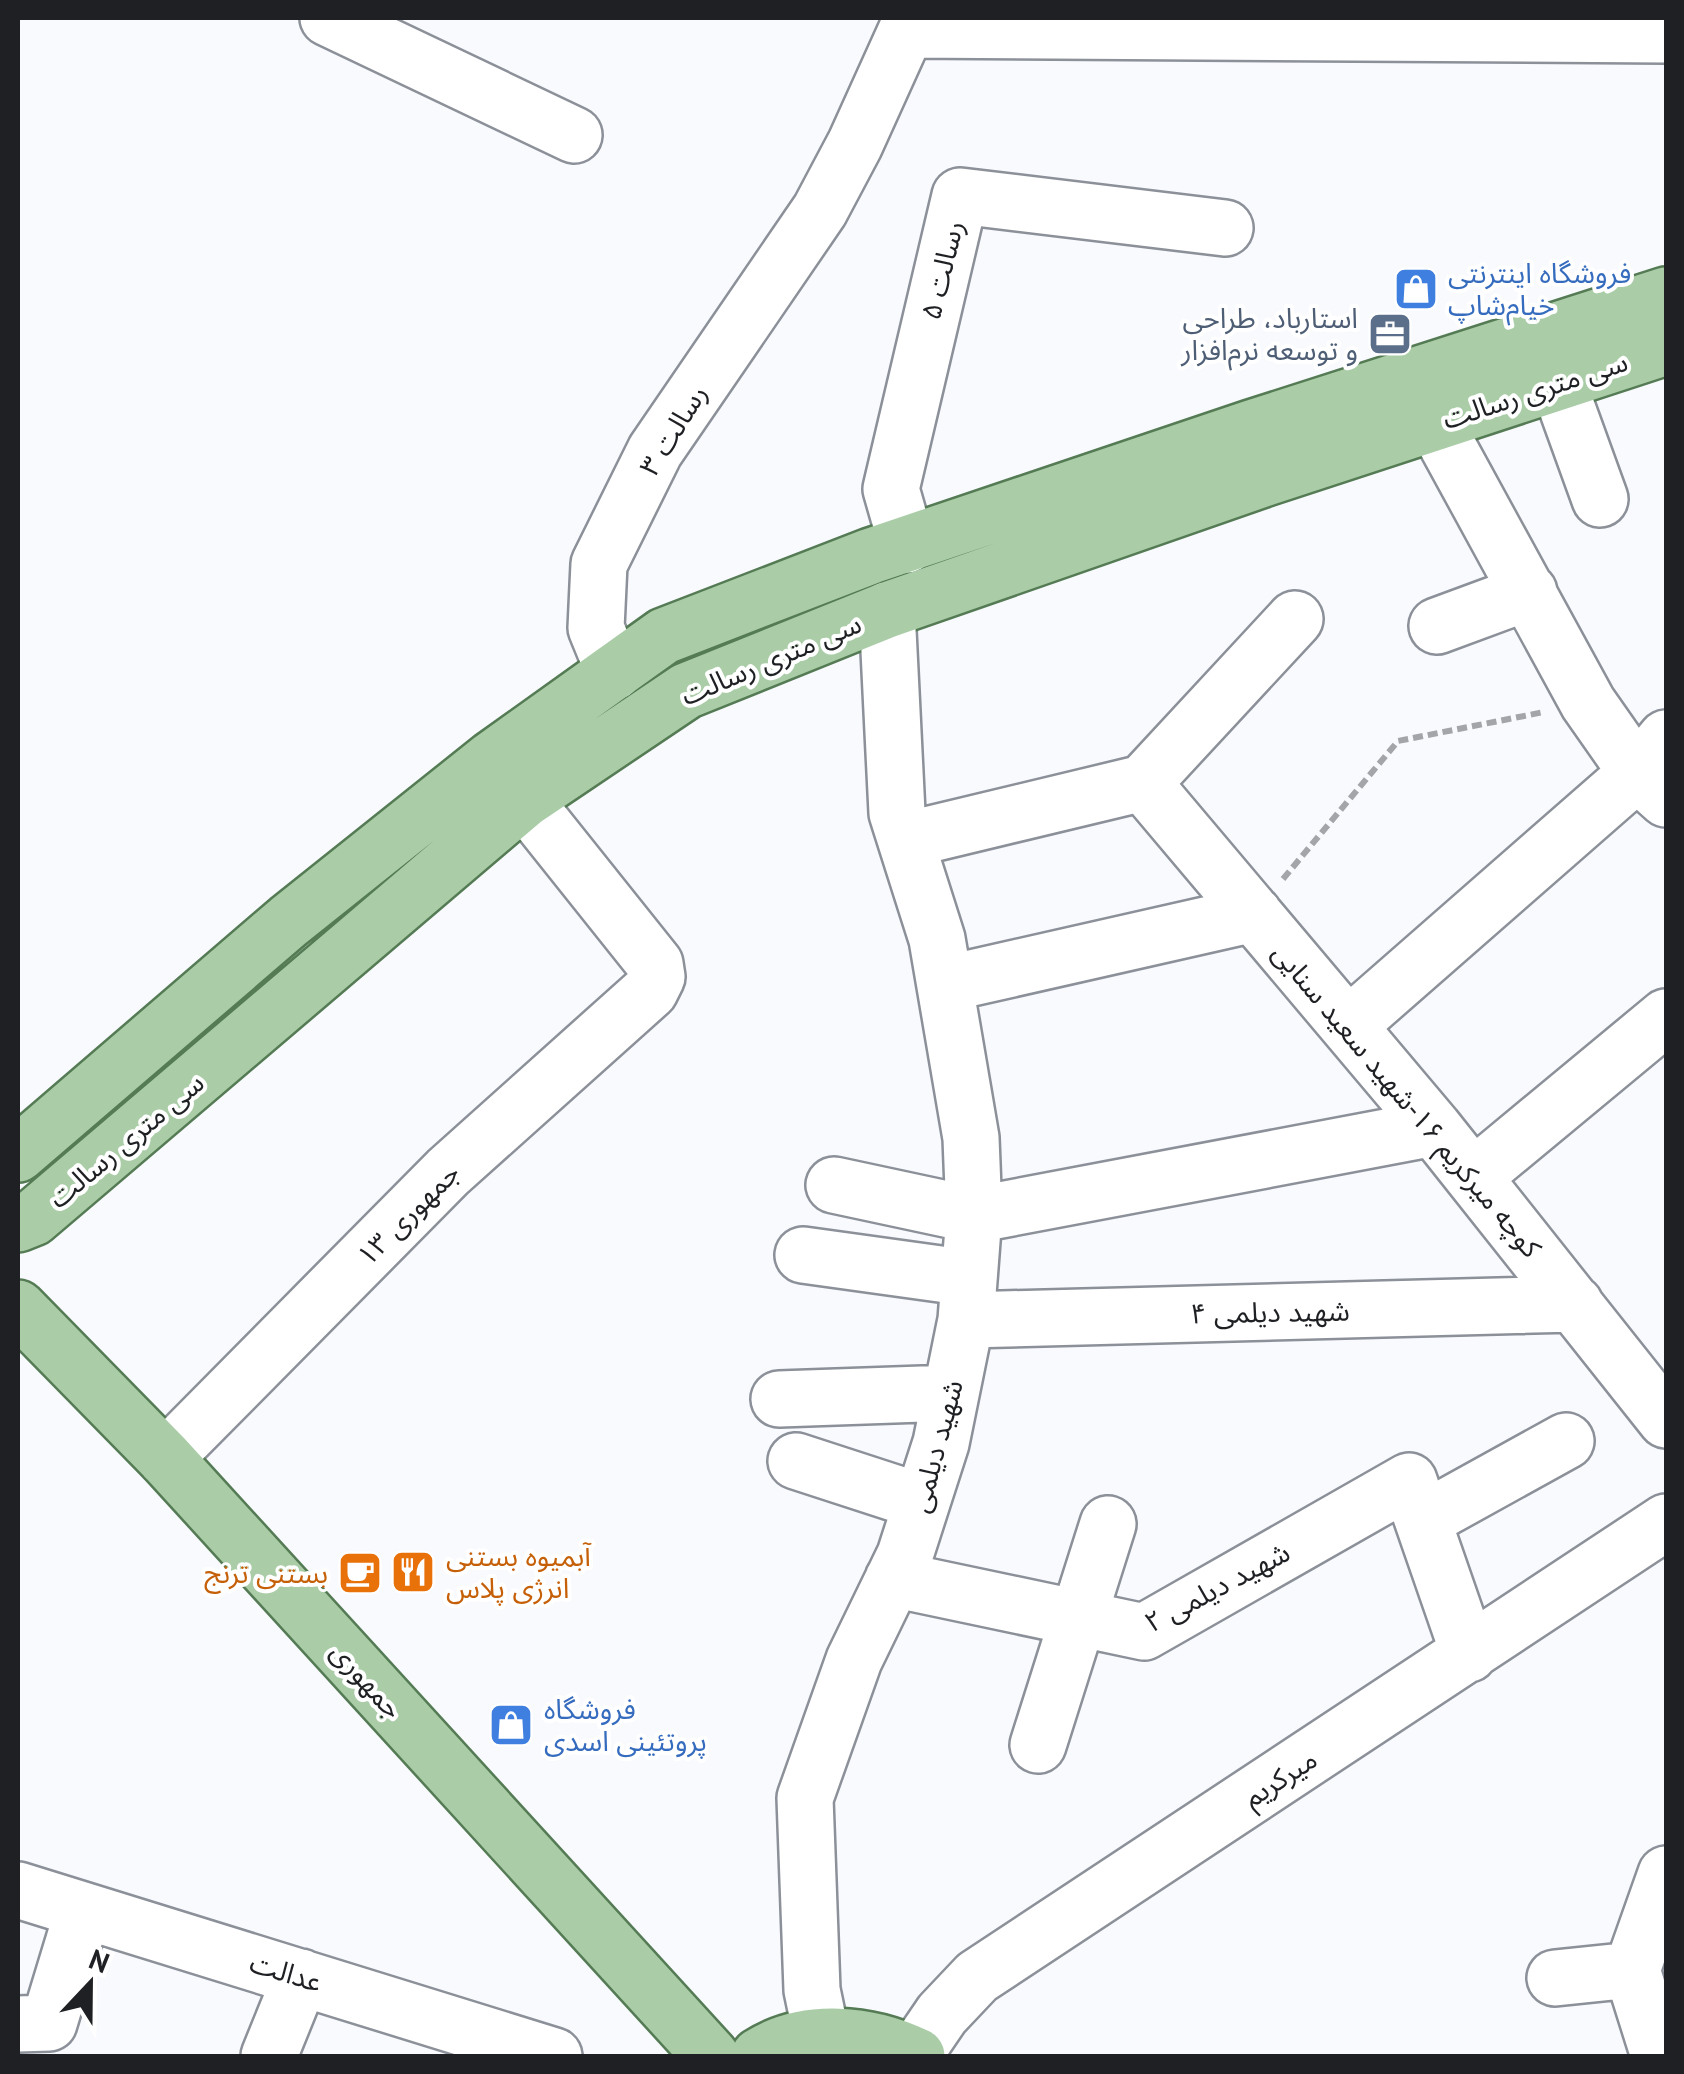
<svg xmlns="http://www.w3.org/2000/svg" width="1684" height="2074" viewBox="0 0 1684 2074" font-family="'PT Sans','Noto Sans Arabic',sans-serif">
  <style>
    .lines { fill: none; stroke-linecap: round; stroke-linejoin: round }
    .minor-casing { stroke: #8c9099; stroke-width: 60 }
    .major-casing { stroke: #547b54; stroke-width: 60 }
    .path { stroke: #a3a5a9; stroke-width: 6; stroke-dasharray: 10 5; stroke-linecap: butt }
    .minor { stroke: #fff; stroke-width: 55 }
    .major { stroke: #aacda8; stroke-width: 55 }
    .labels { text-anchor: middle; stroke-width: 8; stroke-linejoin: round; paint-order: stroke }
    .street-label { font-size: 28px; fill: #1e2023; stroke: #fff }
    .shop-label { font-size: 28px; fill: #366cbe; stroke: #fff; text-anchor: start }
    .service-label { font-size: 28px; fill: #4e5e75; stroke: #fff; text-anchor: end }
    .food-label { font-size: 28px; fill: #c56008; stroke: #fff; text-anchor: start }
  </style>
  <rect width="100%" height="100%" fill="#f8fafe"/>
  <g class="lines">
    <defs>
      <path id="minor" d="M 328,18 L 574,135
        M 907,30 L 1666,35
        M 1558,383 L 1600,499
        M 1435,423 L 1588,703 L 1637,773 L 1666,799
        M 907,545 L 891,489 L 960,196 L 1225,228
        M 1437,626 L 1529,592
        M 614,672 L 596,628 L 599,564 L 655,451 L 820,210 L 855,144 L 912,18
        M 1143,783 L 1434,1128 L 1666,1420
        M 906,840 L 1143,783 L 1295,619
        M 945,984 L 1254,914
        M 1348,1026 L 1637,773 L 1666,738
        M 1473,1177 L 1666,1017
        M 834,1185 L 974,1215 L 1434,1128
        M 803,1255 L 969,1278
        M 966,1320 L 1575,1304
        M 779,1399 L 951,1393
        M 165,1458 L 448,1172 L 650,991 L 657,977 L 655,964 L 524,800
        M 796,1461 L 922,1502
        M 1423,1520 L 1566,1441
        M 893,1579 L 1144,1632 L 1409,1481 L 1469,1654
        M 1038,1745 L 1108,1524
        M 18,1890 L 554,2056
        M 1555,1978 L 1632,1970
        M 18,2024 L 49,2023 L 83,1911
        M 822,2038 L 812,1990 L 805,1798 L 854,1660 L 905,1555 L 941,1443 L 966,1320 L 974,1215 L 971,1138 L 937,939 L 897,813 L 887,610
        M 914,2055 L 942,2014 L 977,1977 L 1666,1522
        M 269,2056 L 301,1977
        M 1659,2056 L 1632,1970 L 1666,1874"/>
      <path id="major" d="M 18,1154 L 289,921 L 492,759 L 664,636 L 871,556 L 1251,428 L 1666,295
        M 18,1224 L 33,1218 L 524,800 L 686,691 L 887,610 L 1266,478 L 1666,347
        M 18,1308 L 165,1458 L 711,2056
        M 759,2056 C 806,2026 870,2033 917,2056"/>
    </defs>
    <!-- minor casing -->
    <use href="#minor" class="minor-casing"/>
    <!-- major casing -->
    <use href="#major" class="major-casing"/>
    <!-- path -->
    <path class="path" d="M 1283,879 L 1398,741 L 1544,712"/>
    <!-- minor -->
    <use href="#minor" class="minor"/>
    <!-- major -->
    <use href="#major" class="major"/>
  </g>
  <!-- icons -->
  <defs>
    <symbol id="shop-square" viewBox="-11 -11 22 22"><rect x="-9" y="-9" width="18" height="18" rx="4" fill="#3f7fe0" stroke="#fff"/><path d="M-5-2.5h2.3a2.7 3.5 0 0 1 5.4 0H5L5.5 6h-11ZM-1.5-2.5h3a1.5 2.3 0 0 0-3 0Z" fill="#fff"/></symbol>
    <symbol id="office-square" viewBox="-11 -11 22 22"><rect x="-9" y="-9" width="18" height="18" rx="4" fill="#5c6f8a" stroke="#fff"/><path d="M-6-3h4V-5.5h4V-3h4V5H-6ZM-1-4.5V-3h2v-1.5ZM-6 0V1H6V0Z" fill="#fff"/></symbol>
    <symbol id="restaurant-square" viewBox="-11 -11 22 22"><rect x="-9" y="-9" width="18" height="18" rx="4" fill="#e8710a" stroke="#fff"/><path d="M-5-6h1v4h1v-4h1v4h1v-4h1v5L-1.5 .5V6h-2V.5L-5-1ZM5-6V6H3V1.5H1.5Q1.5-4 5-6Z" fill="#fff"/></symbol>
    <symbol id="cafe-square" viewBox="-11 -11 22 22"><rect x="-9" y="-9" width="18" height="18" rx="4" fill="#e8710a" stroke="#fff"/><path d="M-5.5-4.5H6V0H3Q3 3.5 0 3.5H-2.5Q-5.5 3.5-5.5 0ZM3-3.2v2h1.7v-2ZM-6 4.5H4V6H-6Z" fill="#fff"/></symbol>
  </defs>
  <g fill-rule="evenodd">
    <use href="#shop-square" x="1391" y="264" width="50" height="50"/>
    <use href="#office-square" x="1365" y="309" width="50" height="50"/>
    <use href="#restaurant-square" x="388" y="1547" width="50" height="50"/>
    <use href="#cafe-square" x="335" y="1548" width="50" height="50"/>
    <use href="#shop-square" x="486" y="1700" width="50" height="50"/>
  </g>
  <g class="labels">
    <!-- street labels -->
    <g class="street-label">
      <text transform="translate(942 270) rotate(-76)" y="10">۵ رسالت</text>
      <text transform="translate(1535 390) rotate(-18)" y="10">سی متری رسالت</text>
      <text transform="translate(673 430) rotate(-58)" y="10">۳ رسالت</text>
      <text transform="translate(771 659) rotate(-23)" y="10">سی متری رسالت</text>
      <text transform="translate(1407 1100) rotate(50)" y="10">کوچه میرکریم ۱۶-شهید سعید سنایی</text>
      <text transform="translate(126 1140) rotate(-40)" y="10">سی متری رسالت</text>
      <text transform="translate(408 1214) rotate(-45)" y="10">۱۳ جمهوری</text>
      <text transform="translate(1270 1312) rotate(-1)" y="10">۴ شهید دیلمی</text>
      <text transform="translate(936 1446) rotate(-75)" y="10">شهید دیلمی</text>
      <text transform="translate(1217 1587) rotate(-28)" y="10">۲ شهید دیلمی</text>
      <text transform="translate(367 1680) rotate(48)" y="10">جمهوری</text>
      <text transform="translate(1280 1778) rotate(-33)" y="10">میرکریم</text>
      <text transform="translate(286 1972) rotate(17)" y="10">عدالت</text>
    </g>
    <!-- shop labels -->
    <g class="shop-label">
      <text x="1448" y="283">فروشگاه اینترنتی<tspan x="1448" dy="32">خیام‌شاپ</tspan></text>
      <text x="544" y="1719">فروشگاه<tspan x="544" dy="32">پروتئینی اسدی</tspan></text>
    </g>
    <!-- service labels -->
    <g class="service-label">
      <text x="1358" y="328">استارباد، طراحی<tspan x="1358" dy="32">و توسعه نرم‌افزار</tspan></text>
    </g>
    <!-- food labels -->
    <g class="food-label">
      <text x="446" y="1566">آبمیوه بستنی<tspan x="446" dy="32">انرژی پلاس</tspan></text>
      <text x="328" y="1583" text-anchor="end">بستنی ترنج</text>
    </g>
  </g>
  <!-- border -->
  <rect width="1684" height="2074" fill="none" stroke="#1e2023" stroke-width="40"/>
  <!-- north arrow -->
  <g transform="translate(90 1984) rotate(22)" stroke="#ffffff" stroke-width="8" paint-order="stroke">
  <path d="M0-8L18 38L0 25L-18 38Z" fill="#1e2023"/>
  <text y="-15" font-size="28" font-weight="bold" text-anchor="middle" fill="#1e2023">N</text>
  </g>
</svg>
